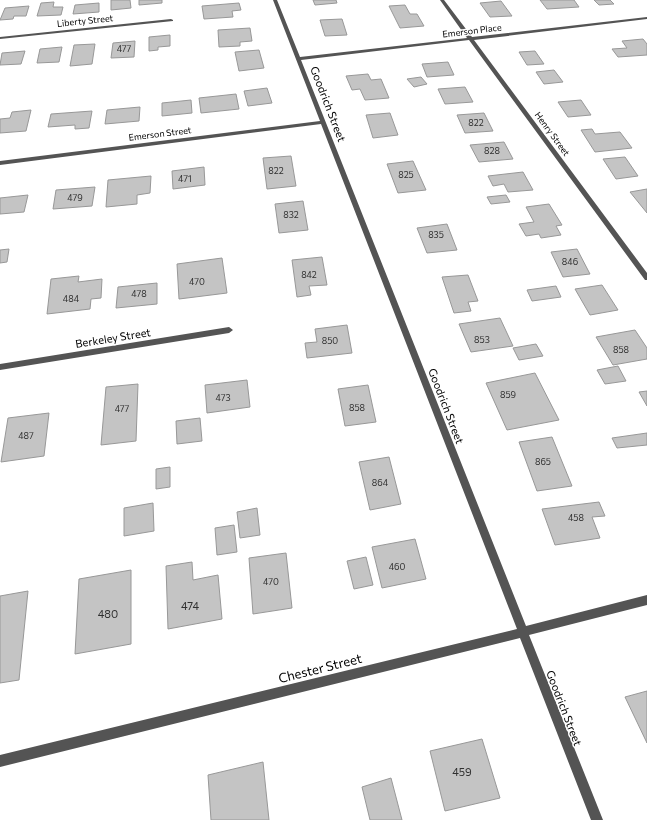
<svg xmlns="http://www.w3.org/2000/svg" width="647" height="820" viewBox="0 0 647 820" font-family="Commissioner,sans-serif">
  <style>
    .building { fill: #c4c4c4; stroke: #989898 }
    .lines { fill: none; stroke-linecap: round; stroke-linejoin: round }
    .street { fill: #545454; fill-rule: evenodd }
    .labels { text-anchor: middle; stroke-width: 3; stroke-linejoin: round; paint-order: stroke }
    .far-street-label { font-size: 9px; fill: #000; stroke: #fff }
    .number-label { font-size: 9px; fill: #313131 }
    .street-label { font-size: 11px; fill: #000; stroke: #fff }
    .near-number-label { font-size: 11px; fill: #313131 }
    .near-street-label { font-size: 13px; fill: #000; stroke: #fff }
  </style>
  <rect width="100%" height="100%" fill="#fff"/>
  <!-- building -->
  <path class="building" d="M 111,0 L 130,0 L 131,8 L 111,10 Z
    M 139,0 L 162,0 L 162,3 L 139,5 Z
    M 313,0 L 336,0 L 337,3 L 315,5 Z
    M 540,0 L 574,0 L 579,7 L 547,9 Z
    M 594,0 L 610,0 L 614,4 L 599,5 Z
    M 501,1 L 512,16 L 490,17 L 480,3 Z
    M 54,2 L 53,7 L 63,7 L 61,15 L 37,16 L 41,3 Z
    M 99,3 L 99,12 L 73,14 L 75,5 Z
    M 239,3 L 241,10 L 232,11 L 233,17 L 204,19 L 202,6 Z
    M 405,5 L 410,14 L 417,14 L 424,26 L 400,28 L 389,6 Z
    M 29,6 L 26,16 L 14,16 L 13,19 L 0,20 L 5,8 Z
    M 342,19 L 347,35 L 325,36 L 320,20 Z
    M 250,28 L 252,41 L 240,42 L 240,46 L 219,47 L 218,30 Z
    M 170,35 L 170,46 L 158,47 L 158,50 L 149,51 L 149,37 Z
    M 643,39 L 647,44 L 647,55 L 618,57 L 612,49 L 627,48 L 622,41 Z
    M 135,41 L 134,57 L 111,58 L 113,43 Z
    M 95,44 L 92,64 L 70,66 L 74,45 Z
    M 62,47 L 59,62 L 37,63 L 40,49 Z
    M 259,50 L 264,68 L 239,71 L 235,52 Z
    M 25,51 L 21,64 L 0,65 L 2,53 Z
    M 535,51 L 544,64 L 527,65 L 519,52 Z
    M 448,62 L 454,75 L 427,77 L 422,64 Z
    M 554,70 L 563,82 L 544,84 L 536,72 Z
    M 368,74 L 371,80 L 381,79 L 389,98 L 365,100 L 360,89 L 352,90 L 346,76 Z
    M 421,77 L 427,84 L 414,87 L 407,79 Z
    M 465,87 L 473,102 L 445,104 L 438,89 Z
    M 267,88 L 272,103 L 248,106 L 244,91 Z
    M 236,94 L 239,109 L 201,113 L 199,98 Z
    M 191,100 L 192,113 L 162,116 L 162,103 Z
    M 581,100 L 591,115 L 568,117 L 558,102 Z
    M 140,107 L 139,121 L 105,124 L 107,110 Z
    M 31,110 L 26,131 L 0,133 L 0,119 L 10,118 L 12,112 Z
    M 92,111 L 89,128 L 75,129 L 75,125 L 48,127 L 51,114 Z
    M 390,113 L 398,135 L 373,138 L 366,115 Z
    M 484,113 L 493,131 L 465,133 L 457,115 Z
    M 592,129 L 595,134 L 620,132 L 632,148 L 595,152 L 581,130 Z
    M 504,142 L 513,159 L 479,162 L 470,145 Z
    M 291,156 L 296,186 L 267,189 L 263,158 Z
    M 625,157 L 638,176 L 616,179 L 603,159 Z
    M 413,161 L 426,190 L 398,193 L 387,164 Z
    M 204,167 L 205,185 L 173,189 L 172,171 Z
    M 523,172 L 533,190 L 508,192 L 504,184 L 493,186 L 488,176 Z
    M 151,176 L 150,193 L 137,195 L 137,204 L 106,207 L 108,180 Z
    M 95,187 L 92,206 L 53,209 L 56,190 Z
    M 647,189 L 647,213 L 630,192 Z
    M 28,195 L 24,212 L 0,214 L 0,198 Z
    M 506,195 L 510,202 L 491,204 L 487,197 Z
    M 303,201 L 308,230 L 279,233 L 275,204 Z
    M 549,204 L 562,225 L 556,226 L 561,235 L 541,238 L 539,234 L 526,236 L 519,224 L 534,222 L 526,207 Z
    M 447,224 L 457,250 L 427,253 L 417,228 Z
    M 9,249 L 7,262 L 0,263 L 0,250 Z
    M 577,249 L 590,274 L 563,277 L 551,252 Z
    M 322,257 L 327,285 L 309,286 L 311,295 L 297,297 L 292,260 Z
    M 222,258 L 227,293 L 179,299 L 177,264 Z
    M 468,275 L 478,301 L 468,302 L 471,311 L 454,313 L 442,277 Z
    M 79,276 L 78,282 L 102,279 L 101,298 L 91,299 L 90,309 L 47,314 L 51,279 Z
    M 157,283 L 157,304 L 116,308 L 118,287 Z
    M 602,285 L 618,310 L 590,315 L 575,289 Z
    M 556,286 L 561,297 L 532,301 L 527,290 Z
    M 500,318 L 513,346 L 471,352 L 459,324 Z
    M 347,325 L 352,353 L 307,358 L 305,343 L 317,342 L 315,329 Z
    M 635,330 L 647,348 L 647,359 L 613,365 L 596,337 Z
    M 536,344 L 543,356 L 519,360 L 513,348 Z
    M 618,366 L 626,381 L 605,384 L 597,370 Z
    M 535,373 L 559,420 L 507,430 L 486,383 Z
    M 247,380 L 250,407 L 207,413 L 205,385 Z
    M 138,384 L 136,441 L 101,445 L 106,387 Z
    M 368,385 L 376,422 L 345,426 L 338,389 Z
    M 647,391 L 647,406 L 639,392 Z
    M 49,413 L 44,456 L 1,462 L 8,418 Z
    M 200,418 L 202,441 L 177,444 L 176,421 Z
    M 647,433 L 647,445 L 617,448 L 612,438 Z
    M 552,437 L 572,486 L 537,491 L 519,442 Z
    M 389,457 L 401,504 L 370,510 L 359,462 Z
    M 170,467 L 170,487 L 156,489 L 156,469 Z
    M 599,502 L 605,516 L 592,517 L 600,538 L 555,545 L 542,509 Z
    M 153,503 L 154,531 L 124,536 L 124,508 Z
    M 257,508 L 260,535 L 240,538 L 237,512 Z
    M 234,525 L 237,552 L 217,555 L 215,528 Z
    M 415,539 L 426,579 L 382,588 L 372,547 Z
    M 286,553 L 292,608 L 253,614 L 249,558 Z
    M 366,557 L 373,585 L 354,589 L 347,561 Z
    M 192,562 L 193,580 L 218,575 L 222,619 L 168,629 L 166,566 Z
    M 131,570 L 131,644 L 75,654 L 79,579 Z
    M 28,591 L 19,680 L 0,683 L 0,596 Z
    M 647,691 L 647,743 L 625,697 Z
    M 482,739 L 500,798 L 445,811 L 430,751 Z
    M 263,762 L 269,820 L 211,820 L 208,775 Z
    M 391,778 L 402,820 L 370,820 L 362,787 Z"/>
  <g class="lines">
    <!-- street -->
    <path class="street" d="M 273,0 L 277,0 L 300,57 L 467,38 L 440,0 L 444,0 L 472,37 L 647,17 L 647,19 L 474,40 L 647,273 L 647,280 L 645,280 L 469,40 L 301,60 L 526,626 L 647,595 L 647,605 L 529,635 L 603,820 L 591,820 L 520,638 L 0,767 L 0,755 L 517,629 L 321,124 L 0,165 L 0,161 L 320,121 Z
      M 171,19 L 173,20 L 173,21 L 0,39 L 0,37 Z
      M 229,327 L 233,330 L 229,333 L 0,370 L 0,364 Z"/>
  </g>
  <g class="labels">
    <!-- far-street labels -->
    <g class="far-street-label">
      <text transform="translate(85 21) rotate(-6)" y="3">Liberty Street</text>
      <text transform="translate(472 31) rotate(-7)" y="3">Emerson Place</text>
      <text transform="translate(160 134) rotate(-7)" y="3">Emerson Street</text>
      <text transform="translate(552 134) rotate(54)" y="3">Henry Street</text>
    </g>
    <!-- number labels -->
    <g class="number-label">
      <text x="124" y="52">477</text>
      <text x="476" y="126">822</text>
      <text x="492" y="154">828</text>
      <text x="276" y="174">822</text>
      <text x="406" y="178">825</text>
      <text x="185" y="182">471</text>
      <text x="75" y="201">479</text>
      <text x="291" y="218">832</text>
      <text x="436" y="238">835</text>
      <text x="570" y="265">846</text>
      <text x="309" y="278">842</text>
      <text x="197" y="285">470</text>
      <text x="139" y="297">478</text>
      <text x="71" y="302">484</text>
      <text x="482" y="343">853</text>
      <text x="330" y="344">850</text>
      <text x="621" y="353">858</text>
      <text x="508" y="398">859</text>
      <text x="223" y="401">473</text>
      <text x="357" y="411">858</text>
      <text x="122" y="412">477</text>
      <text x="26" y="439">487</text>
      <text x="543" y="465">865</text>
      <text x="380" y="486">864</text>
      <text x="576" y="521">458</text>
      <text x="397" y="570">460</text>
      <text x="271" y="585">470</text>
    </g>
    <!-- street labels -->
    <g class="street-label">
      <text transform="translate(328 104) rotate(69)" y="4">Goodrich Street</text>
      <text transform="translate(113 338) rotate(-9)" y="4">Berkeley Street</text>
      <text transform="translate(446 406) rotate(69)" y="4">Goodrich Street</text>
      <text transform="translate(564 708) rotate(69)" y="4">Goodrich Street</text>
    </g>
    <!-- near-number labels -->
    <g class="near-number-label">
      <text x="190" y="610">474</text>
      <text x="108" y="618">480</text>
      <text x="462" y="776">459</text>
    </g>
    <!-- near-street labels -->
    <g class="near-street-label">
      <text transform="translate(320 668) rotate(-14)" y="5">Chester Street</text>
    </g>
  </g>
</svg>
